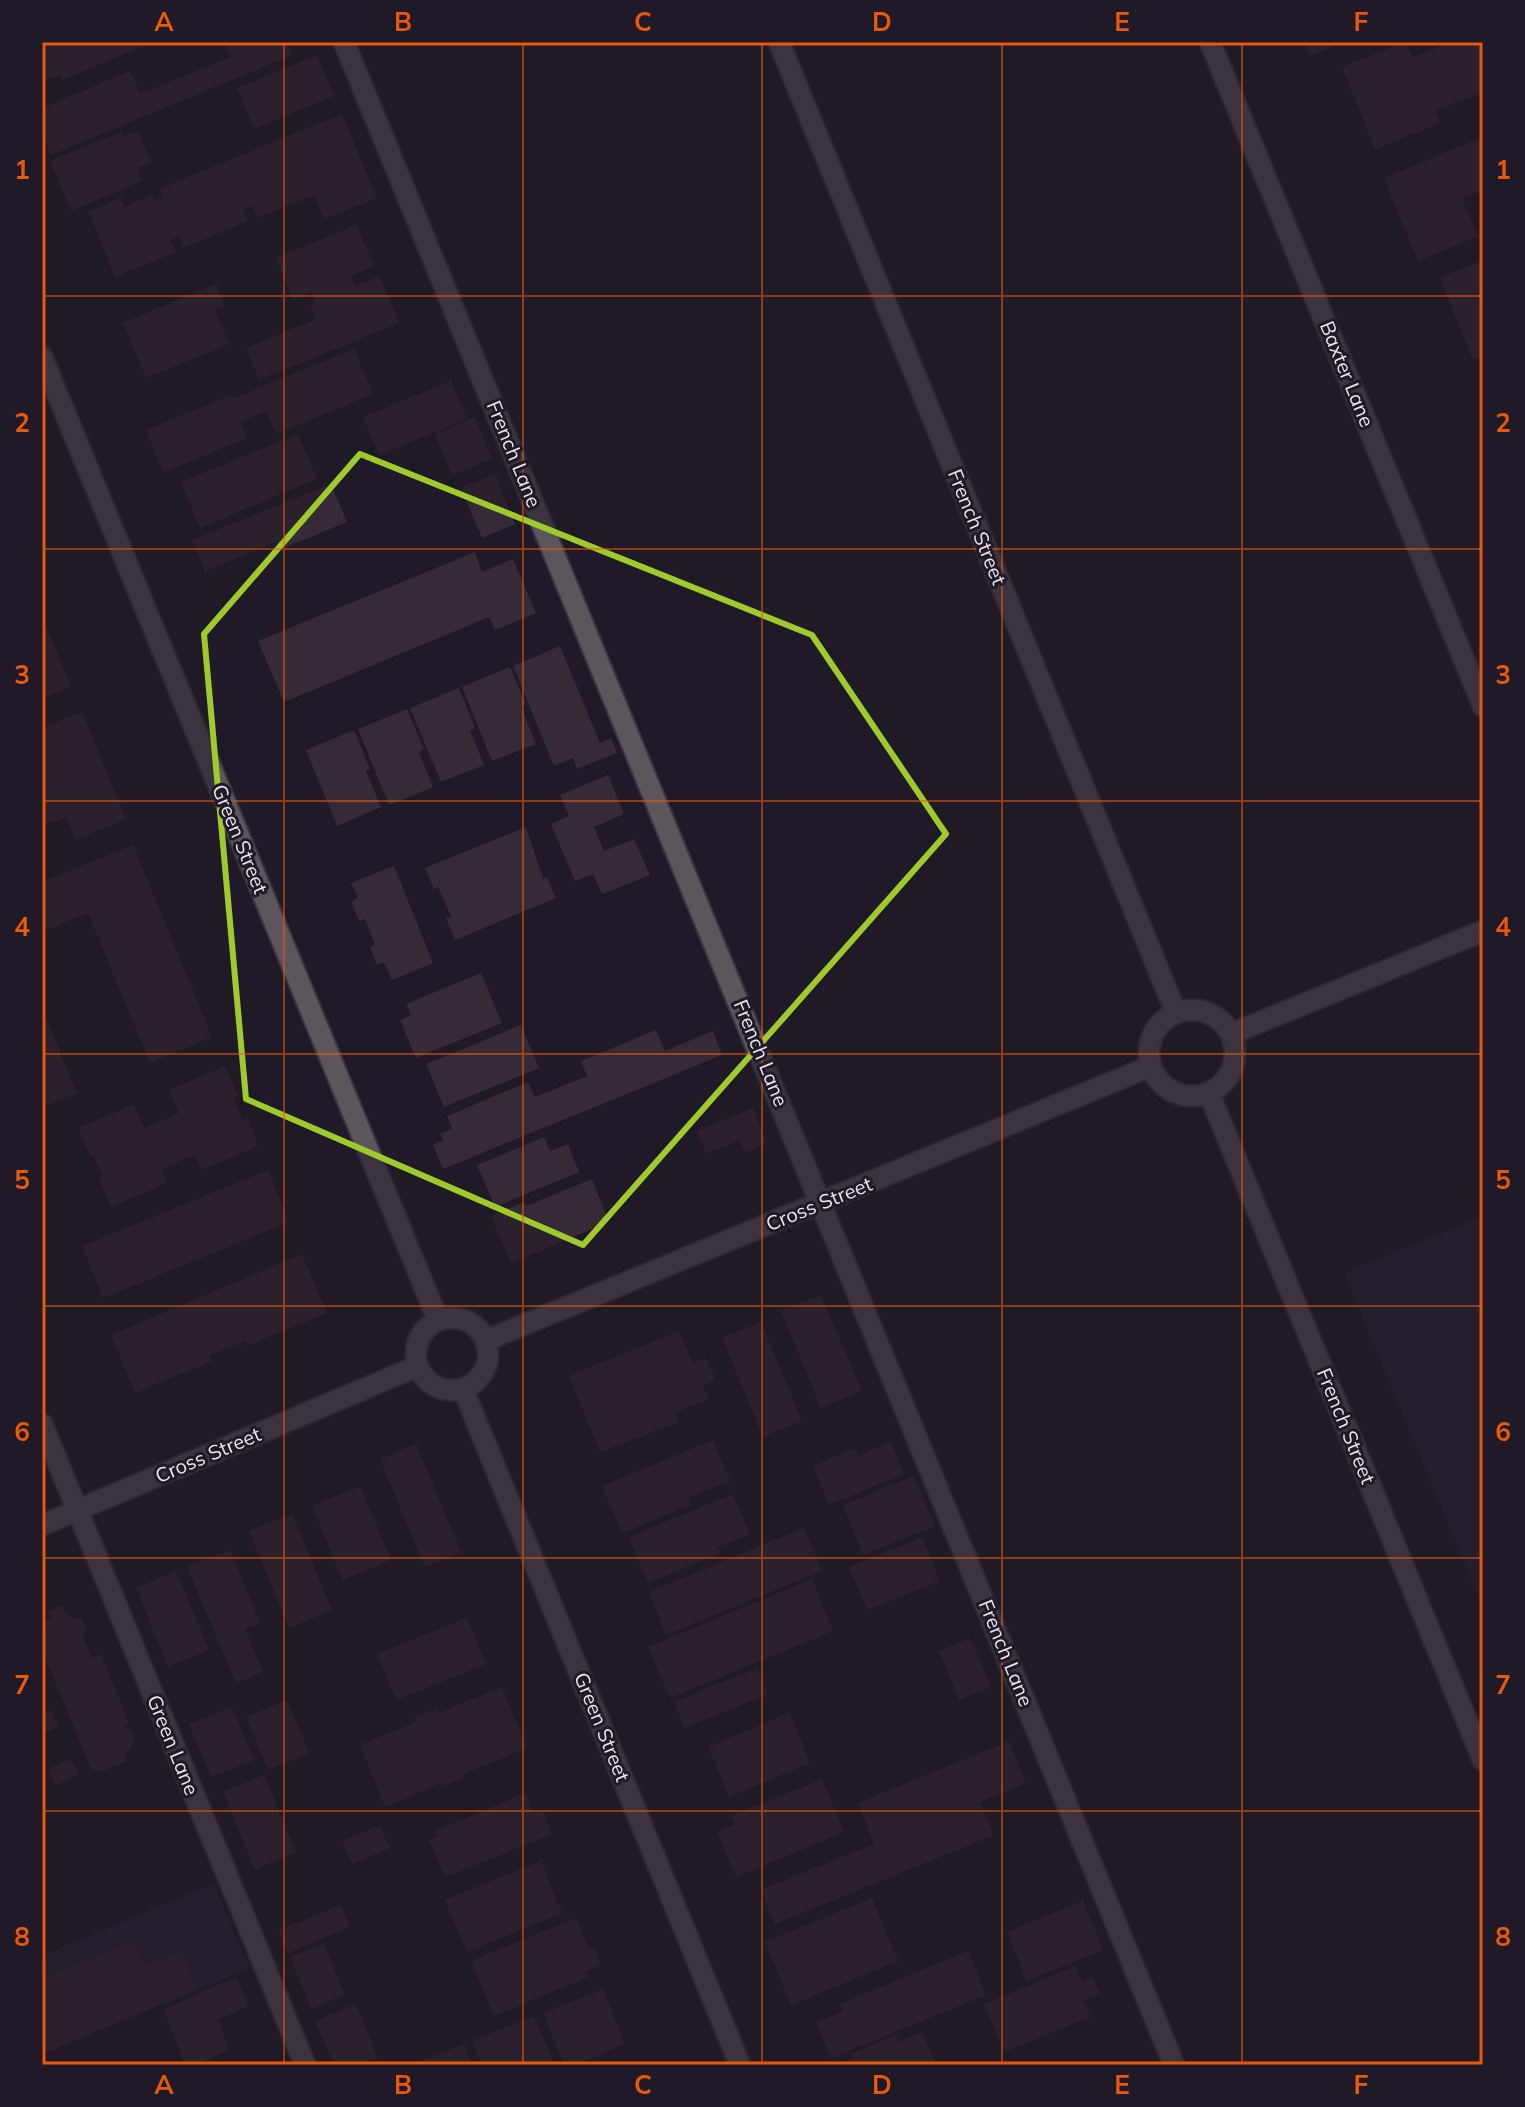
<svg xmlns="http://www.w3.org/2000/svg" width="1525" height="2107" viewBox="0 0 1525 2107" font-family="Mulish,sans-serif">
  <style>
    .commercial { fill: #2a2433 }
    .building { fill: #372a37 }
    .lines { fill: none; stroke-linecap: round; stroke-linejoin: round }
    .lane-casing { stroke: #3c3643; stroke-width: 24 }
    .street-casing { stroke: #3c3643; stroke-width: 24 }
    .lane { stroke: #5c555c; stroke-width: 20 }
    .street { stroke: #5c555c; stroke-width: 20 }
    .marked { fill: none; stroke: #9fca2d; stroke-width: 6; stroke-linejoin: round }
    .grid { fill: none; stroke: #e8590c; stroke-width: 2; stroke-opacity: 0.55 }
    .labels { text-anchor: middle; stroke-width: 6; stroke-linejoin: round; paint-order: stroke }
    .street-label { font-size: 20px; fill: #eae5ef; stroke: #201927 }
    .neatline { fill: none; stroke: #e8590c; stroke-width: 3 }
    .grid-label { font-size: 26px; text-anchor: middle; font-weight: bold; fill: #e8590c }
  </style>
  <rect width="100%" height="100%" fill="#201927"/>
  <!-- commercial -->
  <path class="commercial" d="M 1483,1216 L 1483,1607 L 1344,1273 Z
    M 214,1883 L 249,1968 L 42,2054 L 42,1956 Z"/>
  <!-- building -->
  <path class="building" d="M 42,42 L 153,42 L 62,80 L 60,75 L 42,82 Z
    M 224,42 L 286,42 L 292,55 L 51,155 L 42,133 L 42,108 L 130,71 L 140,94 L 231,57 Z
    M 1304,42 L 1344,42 L 1310,56 Z
    M 1405,42 L 1413,57 L 1450,42 L 1483,42 L 1483,92 L 1435,111 L 1440,123 L 1375,149 L 1342,67 Z
    M 317,55 L 334,96 L 254,129 L 237,88 Z
    M 342,114 L 377,198 L 324,219 L 314,195 L 257,218 L 252,206 L 243,210 L 248,221 L 183,248 L 179,236 L 170,240 L 176,252 L 115,277 L 89,212 L 121,198 L 124,207 L 152,195 L 154,201 L 163,197 L 159,189 Z
    M 138,131 L 151,163 L 137,168 L 142,181 L 71,211 L 50,161 L 121,132 L 124,136 Z
    M 1483,137 L 1483,190 L 1462,198 L 1478,236 L 1418,261 L 1384,178 Z
    M 356,225 L 374,266 L 351,276 L 355,286 L 380,276 L 399,323 L 259,380 L 246,348 L 316,319 L 310,305 L 316,302 L 312,291 L 293,300 L 276,258 Z
    M 1483,260 L 1483,356 L 1473,360 L 1440,278 Z
    M 216,284 L 225,306 L 215,310 L 229,344 L 146,378 L 123,323 Z
    M 354,349 L 373,394 L 276,434 L 266,411 L 240,422 L 247,438 L 163,473 L 146,430 L 231,395 L 232,399 Z
    M 451,381 L 467,419 L 379,455 L 363,417 Z
    M 475,417 L 492,459 L 452,475 L 435,434 Z
    M 298,434 L 317,479 L 200,528 L 181,482 Z
    M 495,474 L 515,524 L 482,538 L 461,488 Z
    M 331,484 L 347,522 L 279,550 L 276,542 L 205,571 L 192,540 Z
    M 475,552 L 482,572 L 513,559 L 536,613 L 495,630 L 489,617 L 284,702 L 258,641 Z
    M 42,617 L 71,686 L 42,699 Z
    M 560,646 L 600,743 L 611,738 L 617,753 L 577,769 L 573,758 L 554,766 L 513,666 Z
    M 510,667 L 526,704 L 521,706 L 536,744 L 492,761 L 462,687 Z
    M 459,688 L 475,728 L 470,730 L 484,765 L 441,782 L 410,708 Z
    M 407,709 L 424,749 L 419,752 L 433,787 L 389,805 L 358,729 Z
    M 82,712 L 126,819 L 75,840 L 66,817 L 42,826 L 42,728 Z
    M 354,730 L 370,769 L 366,771 L 381,807 L 337,826 L 306,750 Z
    M 608,775 L 624,814 L 594,827 L 604,851 L 634,839 L 650,875 L 602,894 L 593,874 L 575,881 L 551,824 L 569,816 L 560,795 Z
    M 526,827 L 543,879 L 547,877 L 556,898 L 455,940 L 446,918 L 451,917 L 438,887 L 434,889 L 425,868 Z
    M 133,845 L 212,1037 L 150,1063 L 88,913 L 42,932 L 42,882 Z
    M 394,866 L 433,963 L 392,980 L 384,962 L 377,965 L 370,947 L 375,945 L 365,919 L 359,921 L 351,901 L 358,898 L 351,883 Z
    M 481,973 L 502,1023 L 416,1058 L 400,1020 L 411,1015 L 406,1004 Z
    M 42,1008 L 77,1093 L 42,1107 Z
    M 521,1025 L 539,1068 L 444,1107 L 426,1064 Z
    M 656,1030 L 665,1051 L 713,1031 L 722,1055 L 443,1169 L 433,1145 L 443,1140 L 440,1134 L 452,1129 L 447,1116 L 528,1082 L 535,1097 L 587,1076 L 581,1061 Z
    M 225,1066 L 238,1096 L 233,1098 L 243,1121 L 248,1119 L 258,1146 L 202,1170 L 195,1155 L 161,1169 L 167,1183 L 111,1207 L 99,1178 L 103,1177 L 93,1155 L 90,1156 L 78,1128 L 134,1104 L 144,1128 L 179,1113 L 169,1090 Z
    M 753,1108 L 767,1143 L 745,1153 L 740,1140 L 706,1154 L 697,1131 Z
    M 544,1137 L 550,1151 L 568,1144 L 579,1172 L 495,1207 L 477,1165 Z
    M 268,1170 L 289,1222 L 103,1298 L 82,1246 Z
    M 592,1179 L 609,1222 L 511,1263 L 491,1216 L 524,1202 L 526,1206 Z
    M 302,1254 L 327,1313 L 247,1346 L 245,1341 L 210,1355 L 212,1361 L 135,1393 L 111,1335 Z
    M 821,1295 L 862,1391 L 821,1408 L 781,1311 Z
    M 761,1322 L 802,1421 L 763,1437 L 722,1338 Z
    M 679,1331 L 693,1363 L 706,1358 L 715,1380 L 703,1385 L 709,1399 L 675,1413 L 679,1422 L 600,1452 L 569,1376 Z
    M 713,1440 L 730,1481 L 688,1498 L 690,1505 L 622,1533 L 602,1486 Z
    M 891,1442 L 904,1474 L 829,1505 L 813,1466 L 855,1448 L 858,1456 Z
    M 416,1444 L 461,1552 L 425,1567 L 380,1459 Z
    M 913,1476 L 935,1526 L 863,1555 L 843,1505 Z
    M 360,1486 L 391,1560 L 343,1580 L 312,1506 Z
    M 733,1494 L 750,1534 L 719,1547 L 721,1553 L 648,1583 L 629,1537 Z
    M 292,1514 L 332,1610 L 289,1628 L 249,1531 Z
    M 804,1528 L 822,1571 L 666,1635 L 649,1592 Z
    M 922,1537 L 940,1581 L 867,1610 L 849,1567 Z
    M 230,1550 L 260,1623 L 245,1629 L 263,1672 L 236,1683 L 187,1567 Z
    M 176,1571 L 209,1650 L 168,1667 L 136,1588 Z
    M 812,1579 L 833,1631 L 670,1698 L 648,1647 Z
    M 62,1605 L 66,1614 L 69,1613 L 71,1618 L 82,1618 L 87,1631 L 83,1636 L 92,1658 L 101,1654 L 129,1723 L 124,1726 L 131,1730 L 135,1741 L 125,1757 L 127,1761 L 100,1772 L 98,1769 L 92,1771 L 42,1650 L 42,1628 L 47,1626 L 44,1621 L 51,1619 L 47,1611 Z
    M 467,1618 L 486,1664 L 396,1700 L 377,1654 Z
    M 970,1638 L 991,1687 L 959,1700 L 939,1651 Z
    M 757,1668 L 768,1694 L 685,1728 L 674,1702 Z
    M 502,1687 L 527,1748 L 463,1774 L 464,1777 L 442,1787 L 441,1783 L 385,1807 L 360,1745 L 416,1722 L 414,1717 L 437,1708 L 439,1713 Z
    M 287,1700 L 309,1753 L 268,1770 L 246,1717 Z
    M 232,1707 L 254,1760 L 211,1777 L 189,1724 Z
    M 52,1710 L 58,1727 L 42,1734 L 42,1714 Z
    M 790,1713 L 810,1763 L 729,1797 L 708,1747 Z
    M 1009,1741 L 1026,1783 L 980,1802 L 994,1835 L 775,1924 L 761,1890 L 874,1844 L 858,1803 Z
    M 71,1759 L 79,1775 L 55,1785 L 48,1769 Z
    M 264,1775 L 296,1852 L 255,1870 L 223,1792 Z
    M 822,1779 L 844,1832 L 736,1877 L 717,1832 L 735,1824 L 731,1816 Z
    M 526,1793 L 533,1813 L 542,1809 L 552,1834 L 445,1877 L 429,1840 L 437,1837 L 435,1831 Z
    M 380,1826 L 390,1848 L 352,1864 L 342,1841 Z
    M 541,1861 L 562,1913 L 467,1952 L 445,1900 Z
    M 872,1898 L 898,1961 L 791,2005 L 765,1942 Z
    M 1083,1901 L 1103,1950 L 1027,1981 L 1007,1932 Z
    M 341,1905 L 350,1927 L 288,1953 L 278,1931 Z
    M 576,1918 L 589,1949 L 594,1947 L 601,1965 L 586,1972 L 588,1977 L 494,2016 L 471,1961 Z
    M 135,1941 L 144,1966 L 182,1950 L 196,1990 L 42,2054 L 42,1978 Z
    M 324,1944 L 345,1995 L 311,2009 L 290,1957 Z
    M 968,1951 L 986,1995 L 831,2058 L 816,2023 L 843,2011 L 840,2004 Z
    M 1076,1966 L 1082,1982 L 1093,1977 L 1100,1993 L 1083,2000 L 1090,2017 L 1004,2052 L 984,2004 Z
    M 236,1977 L 249,2006 L 218,2020 L 229,2050 L 197,2065 L 185,2065 L 164,2009 Z
    M 603,1989 L 625,2044 L 575,2065 L 564,2065 L 543,2013 Z
    M 356,2004 L 378,2058 L 362,2065 L 334,2065 L 315,2021 Z
    M 534,2016 L 555,2065 L 482,2065 L 472,2041 Z
    M 922,2032 L 936,2065 L 837,2065 L 854,2058 L 852,2053 L 896,2035 L 898,2042 Z
    M 464,2044 L 472,2065 L 412,2065 Z"/>
  <g class="lines">
    <defs>
      <path id="lane" d="M 344,42 L 1174,2065
        M 1210,42 L 1483,706
        M 42,1424 L 305,2065"/>
      <path id="street" d="M 779,42 L 1176,1013
        M 42,357 L 438,1320
        M1149 1053a43 43 0 1 1 86 0a43 43 0 1 1-86 0Z
        M 1231,1034 L 1483,931
        M 1209,1093 L 1483,1760
        M416 1354a36 36 0 1 1 72 0a36 36 0 1 1-72 0Z
        M 487,1340 L 1151,1066
        M 463,1389 L 740,2065
        M 42,1525 L 418,1366"/>
    </defs>
    <!-- lane casing -->
    <use href="#lane" class="lane-casing"/>
    <!-- street casing -->
    <use href="#street" class="street-casing"/>
    <!-- lane -->
    <use href="#lane" class="lane"/>
    <!-- street -->
    <use href="#street" class="street"/>
  </g>
  <!-- marked area -->
  <path d="M0 0H1525V2107H0ZM 360,454 L 812,635 L 946,834 L 583,1245 L 246,1099 L 204,634 Z" fill="#201927" fill-opacity=".55" fill-rule="evenodd"/>
  <path class="marked" d="M 360,454 L 812,635 L 946,834 L 583,1245 L 246,1099 L 204,634 Z"/>
  <!-- grid -->
  <path class="grid" d="M 284,42 L 284,2065M 523,42 L 523,2065M 762,42 L 762,2065M 1002,42 L 1002,2065M 1242,42 L 1242,2065M 42,296 L 1483,296M 42,549 L 1483,549M 42,801 L 1483,801M 42,1054 L 1483,1054M 42,1306 L 1483,1306M 42,1558 L 1483,1558M 42,1811 L 1483,1811"/>
  <g class="labels">
    <!-- street labels -->
    <g class="street-label">
      <text transform="translate(1347 374) rotate(68)" y="7">Baxter Lane</text>
      <text transform="translate(514 454) rotate(68)" y="7">French Lane</text>
      <text transform="translate(977 527) rotate(68)" y="7">French Street</text>
      <text transform="translate(240 839) rotate(68)" y="7">Green Street</text>
      <text transform="translate(761 1053) rotate(68)" y="7">French Lane</text>
      <text transform="translate(819 1204) rotate(-22)" y="7">Cross Street</text>
      <text transform="translate(1346 1426) rotate(68)" y="7">French Street</text>
      <text transform="translate(208 1455) rotate(-23)" y="7">Cross Street</text>
      <text transform="translate(1006 1653) rotate(68)" y="7">French Lane</text>
      <text transform="translate(602 1727) rotate(68)" y="7">Green Street</text>
      <text transform="translate(173 1745) rotate(68)" y="7">Green Lane</text>
    </g>
  </g>
  <!-- border -->
  <rect width="1525" height="2107" fill="none" stroke="#201927" stroke-width="88"/>
  <rect x="44" y="44" width="1437" height="2019" class="neatline"/>
  <g class="grid-label">
    <text x="164" y="31">A</text>
    <text x="403" y="31">B</text>
    <text x="643" y="31">C</text>
    <text x="882" y="31">D</text>
    <text x="1122" y="31">E</text>
    <text x="1361" y="31">F</text>
    <text x="22" y="179">1</text>
    <text x="1503" y="179">1</text>
    <text x="22" y="432">2</text>
    <text x="1503" y="432">2</text>
    <text x="22" y="684">3</text>
    <text x="1503" y="684">3</text>
    <text x="22" y="936">4</text>
    <text x="1503" y="936">4</text>
    <text x="22" y="1189">5</text>
    <text x="1503" y="1189">5</text>
    <text x="22" y="1441">6</text>
    <text x="1503" y="1441">6</text>
    <text x="22" y="1694">7</text>
    <text x="1503" y="1694">7</text>
    <text x="22" y="1946">8</text>
    <text x="1503" y="1946">8</text>
    <text x="164" y="2094">A</text>
    <text x="403" y="2094">B</text>
    <text x="643" y="2094">C</text>
    <text x="882" y="2094">D</text>
    <text x="1122" y="2094">E</text>
    <text x="1361" y="2094">F</text>
  </g>
</svg>
